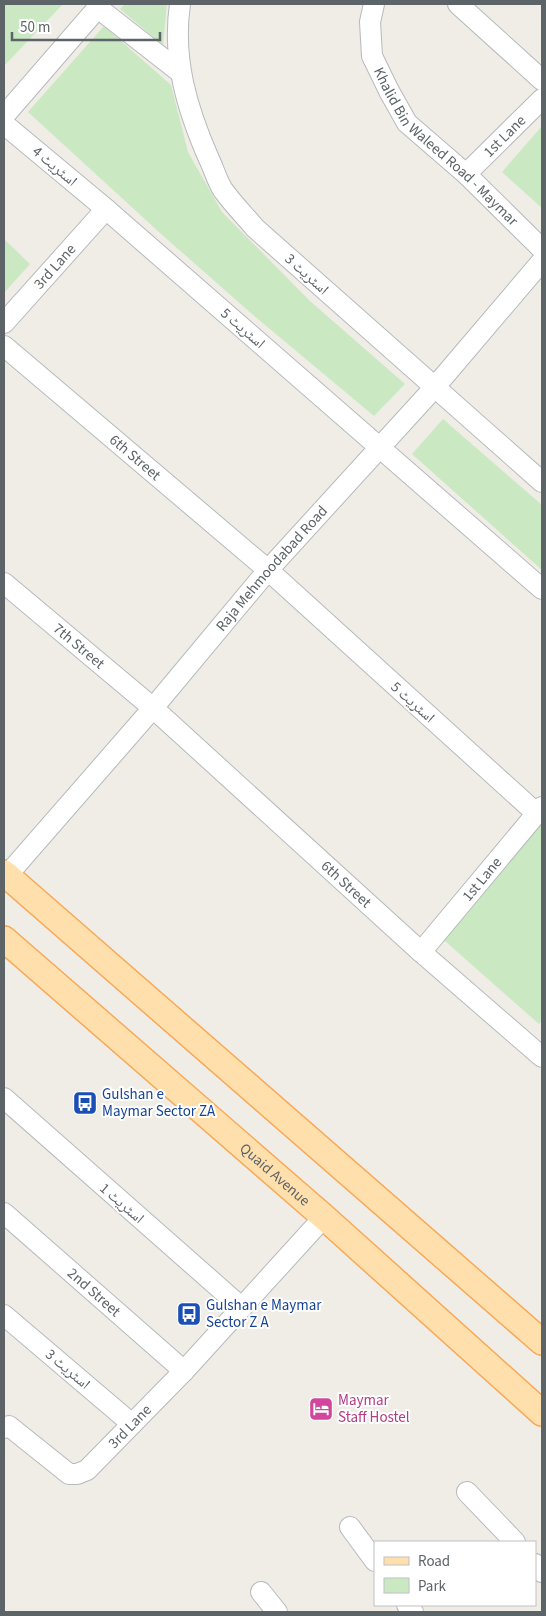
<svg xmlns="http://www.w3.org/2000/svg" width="546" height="1616" viewBox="0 0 546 1616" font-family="'Source Sans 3','Noto Naskh Arabic',sans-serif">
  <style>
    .green { fill: #cae9c2 }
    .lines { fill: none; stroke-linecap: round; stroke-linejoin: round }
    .minor-casing { stroke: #b6babd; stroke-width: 22 }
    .major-casing { stroke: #f8a957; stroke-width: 28 }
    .minor { stroke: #fff; stroke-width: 20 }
    .major { stroke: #ffe0ac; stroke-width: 25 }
    .labels { text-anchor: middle; stroke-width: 4; stroke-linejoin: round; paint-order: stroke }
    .street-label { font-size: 15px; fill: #5d6467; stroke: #fff }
    .transit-label { font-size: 15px; fill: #164399; stroke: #fff; text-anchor: start }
    .hotel-label { font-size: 15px; fill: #b23c85; stroke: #fff; text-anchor: start }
  </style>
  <rect width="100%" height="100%" fill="#f0ece6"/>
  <!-- green -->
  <path class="green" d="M 4,4 L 63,4 L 4,66 Z
    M 125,4 L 167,4 L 163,45 L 120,9 Z
    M 104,26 L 171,85 L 188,152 L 222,212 L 310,301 L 405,384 L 374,416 L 252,314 L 160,233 L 28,112 Z
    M 542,126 L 542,208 L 502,172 Z
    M 4,239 L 30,264 L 4,293 Z
    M 443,419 L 542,505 L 542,570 L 412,454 Z
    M 542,822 L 542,1020 L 539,1024 L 437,934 Z"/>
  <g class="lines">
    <defs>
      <g id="minor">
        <path d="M 180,4 C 172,59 187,109 209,159 C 214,169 217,181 223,190 C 233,204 245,216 255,228 L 542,482"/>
        <path id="s1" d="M 374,4 L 370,22 L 372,56 L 389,91 L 407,123 L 466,174 L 542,249"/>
        <path d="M 458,4 L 542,80"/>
        <path d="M 98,8 L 180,72"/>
        <path d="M 4,116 L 101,4"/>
        <path d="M 4,124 L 106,209 L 542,589"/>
        <path id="s2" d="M 466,174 L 542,99"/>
        <path id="s3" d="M 4,323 L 106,209"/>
        <path id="s4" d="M 4,346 L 268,570 L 536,813"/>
        <path id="s5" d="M 4,583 L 153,708 L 421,952 L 542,1057"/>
        <path id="s6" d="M 4,879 L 153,708 L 268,570 L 434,388 L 542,261"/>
        <path id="s7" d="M 421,952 L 542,807"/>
        <path d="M 4,1098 L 241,1307"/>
        <path id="s8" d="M 4,1213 L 184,1371"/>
        <path d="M 4,1315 L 132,1424"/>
        <path id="s9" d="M 4,1428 L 9,1426 L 69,1474 L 77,1474 L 87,1470 L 184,1371 L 324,1217"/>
        <path d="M 467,1492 L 515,1542"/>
        <path d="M 350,1527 L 375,1561"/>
        <path d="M 535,1564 L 542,1572"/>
        <path d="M 261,1592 L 277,1612"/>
        <path d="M 407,1605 L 413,1612"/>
      </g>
      <g id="major">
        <path d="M 4,873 L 542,1342"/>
        <path id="s10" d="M 4,939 L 324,1217 L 542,1413"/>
      </g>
    </defs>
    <!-- minor casing -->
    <use href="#minor" class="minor-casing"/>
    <!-- major casing -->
    <use href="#major" class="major-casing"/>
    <!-- minor -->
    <use href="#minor" class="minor"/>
    <!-- major -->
    <use href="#major" class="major"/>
  </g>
  <!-- icons -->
  <defs>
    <symbol id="bus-square" viewBox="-11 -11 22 22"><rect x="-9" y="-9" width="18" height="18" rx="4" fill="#1a4fb4" stroke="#fff"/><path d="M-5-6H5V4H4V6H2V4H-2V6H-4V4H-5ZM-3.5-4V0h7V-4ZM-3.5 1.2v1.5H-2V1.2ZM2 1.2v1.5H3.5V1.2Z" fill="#fff"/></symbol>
    <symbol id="hotel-square" viewBox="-11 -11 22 22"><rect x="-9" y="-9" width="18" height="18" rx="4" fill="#d1479c" stroke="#fff"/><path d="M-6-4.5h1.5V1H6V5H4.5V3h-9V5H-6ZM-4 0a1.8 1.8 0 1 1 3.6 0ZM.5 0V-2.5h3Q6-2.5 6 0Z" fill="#fff"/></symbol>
  </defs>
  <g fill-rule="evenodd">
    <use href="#bus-square" x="71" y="1089" width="28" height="28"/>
    <use href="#bus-square" x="175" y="1300" width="28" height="28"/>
    <use href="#hotel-square" x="307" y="1395" width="28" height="28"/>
  </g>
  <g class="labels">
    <!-- street labels -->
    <g class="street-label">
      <text dy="5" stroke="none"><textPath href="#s2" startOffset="54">1st Lane</textPath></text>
      <text dy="5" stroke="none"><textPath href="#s1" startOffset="171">Khalid Bin Waleed Road - Maymar</textPath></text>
      <text transform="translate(55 166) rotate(40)" y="5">اسٹریٹ 4</text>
      <text dy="5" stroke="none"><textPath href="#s3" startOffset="76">3rd Lane</textPath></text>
      <text transform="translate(307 274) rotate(42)" y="5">اسٹریٹ 3</text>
      <text transform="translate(243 328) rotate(41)" y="5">اسٹریٹ 5</text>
      <text dy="5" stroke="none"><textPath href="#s4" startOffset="172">6th Street</textPath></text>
      <text dy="5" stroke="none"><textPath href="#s6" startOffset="410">Raja Mehmoodabad Road</textPath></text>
      <text dy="5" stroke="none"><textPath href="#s5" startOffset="98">7th Street</textPath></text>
      <text transform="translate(413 702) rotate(42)" y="5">اسٹریٹ 5</text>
      <text dy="5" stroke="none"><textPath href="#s7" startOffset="95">1st Lane</textPath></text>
      <text dy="5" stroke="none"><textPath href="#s5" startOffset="456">6th Street</textPath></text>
      <text dy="5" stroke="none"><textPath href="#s10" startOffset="359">Quaid Avenue</textPath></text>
      <text transform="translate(122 1203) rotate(41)" y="5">اسٹریٹ 1</text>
      <text dy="5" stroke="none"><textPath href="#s8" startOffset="120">2nd Street</textPath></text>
      <text transform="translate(68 1369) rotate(40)" y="5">اسٹریٹ 3</text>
      <text dy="5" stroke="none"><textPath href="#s9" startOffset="162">3rd Lane</textPath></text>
    </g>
    <!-- transit labels -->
    <g class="transit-label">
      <text x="102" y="1099">Gulshan e<tspan x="102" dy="17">Maymar Sector ZA</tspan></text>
      <text x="206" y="1310">Gulshan e Maymar<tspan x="206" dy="17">Sector Z A</tspan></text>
    </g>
    <!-- hotel labels -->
    <g class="hotel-label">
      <text x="338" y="1405">Maymar<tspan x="338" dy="17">Staff Hostel</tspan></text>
    </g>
  </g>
  <!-- border -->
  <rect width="546" height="1616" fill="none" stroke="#5d6467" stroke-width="10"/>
  <!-- legend -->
  <rect x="374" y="1541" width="162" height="65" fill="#ffffff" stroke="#bec1c2"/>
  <rect x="384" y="1557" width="25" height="8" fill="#ffe0ac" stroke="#bec1c2"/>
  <text x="418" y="1566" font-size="15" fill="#5d6467">Road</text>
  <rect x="384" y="1578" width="25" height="15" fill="#cae9c2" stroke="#bec1c2"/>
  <text x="418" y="1591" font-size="15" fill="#5d6467">Park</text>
  <!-- scale -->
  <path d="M12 32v8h148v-8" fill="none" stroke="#5d6467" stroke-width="2.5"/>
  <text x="20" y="32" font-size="15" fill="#5d6467" stroke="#ffffff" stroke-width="4" paint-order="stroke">50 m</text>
</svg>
